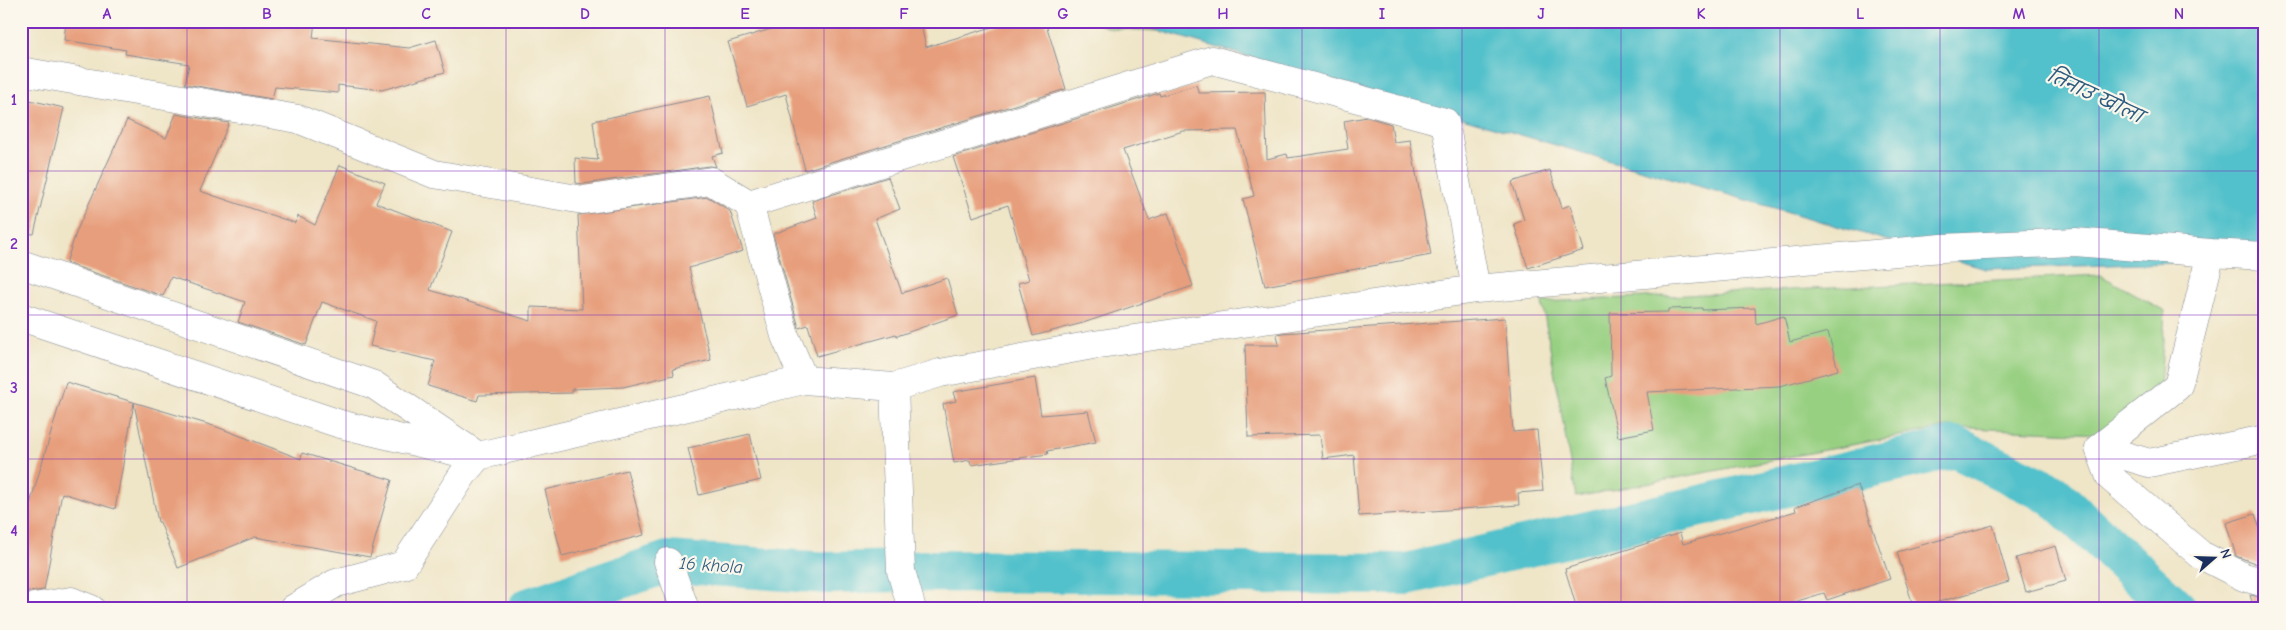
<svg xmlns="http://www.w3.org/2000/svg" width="2286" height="630" viewBox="0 0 2286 630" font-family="'Comic Neue','Playpen Sans Deva',sans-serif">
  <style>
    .green { fill: #98d082; stroke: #5a8070 }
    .water { fill: #53c1cb; stroke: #377894 }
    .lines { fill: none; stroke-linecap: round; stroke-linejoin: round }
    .canal { stroke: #53c1cb; stroke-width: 42 }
    .building { fill: #e79e7c }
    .minor-casing { stroke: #858a92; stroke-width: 29 }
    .minor { stroke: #fff; stroke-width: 28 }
    .grid { fill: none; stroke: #7b2cbf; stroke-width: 1; stroke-opacity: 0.55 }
    .labels { text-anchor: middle; stroke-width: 4.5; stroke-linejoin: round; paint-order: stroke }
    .water-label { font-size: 18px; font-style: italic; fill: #2c5b7f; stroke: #fbf7ec }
    .neatline { fill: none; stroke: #7b2cbf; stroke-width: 2 }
    .grid-label { font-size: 16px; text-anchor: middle; font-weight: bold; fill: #7b2cbf }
  </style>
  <rect width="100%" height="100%" fill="#fbf7ec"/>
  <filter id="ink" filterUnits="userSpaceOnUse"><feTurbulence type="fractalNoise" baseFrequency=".02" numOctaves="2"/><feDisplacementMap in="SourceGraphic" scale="10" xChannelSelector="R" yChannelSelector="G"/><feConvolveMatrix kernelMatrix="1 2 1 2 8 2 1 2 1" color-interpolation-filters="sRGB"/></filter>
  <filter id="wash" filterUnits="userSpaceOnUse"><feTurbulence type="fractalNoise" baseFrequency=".0096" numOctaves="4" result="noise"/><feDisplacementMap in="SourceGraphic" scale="20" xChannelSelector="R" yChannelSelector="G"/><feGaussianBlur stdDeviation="1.12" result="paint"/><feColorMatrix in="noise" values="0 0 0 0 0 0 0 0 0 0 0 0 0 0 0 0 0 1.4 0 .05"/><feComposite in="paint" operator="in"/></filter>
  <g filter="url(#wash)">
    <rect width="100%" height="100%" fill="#efe5c7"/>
    <!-- green -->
    <path class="green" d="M 1089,21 L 1134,21 L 1160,31 L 1112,29 Z
      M 2100,275 L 2165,311 L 2160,387 L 2099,434 L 1947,427 L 1576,497 L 1542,302 Z"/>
    <!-- water -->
    <path class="water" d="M 1134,21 L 2265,21 L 2265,260 L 1986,269 L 1160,31 Z"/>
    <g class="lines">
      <!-- canal -->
      <path class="canal" d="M 528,609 L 668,562 L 828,573 L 901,571 L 1407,574 L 1955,447 L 2052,494 L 2176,609"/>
    </g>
    <g id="blocks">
      <!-- building -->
      <path class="building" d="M 66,21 L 315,21 L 313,38 L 409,48 L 436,40 L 445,72 L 382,90 L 338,85 L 338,93 L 275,87 L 272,99 L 185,84 L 189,64 L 125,54 L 126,50 L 64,40 Z
        M 798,21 L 920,21 L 926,47 L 1012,21 L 1045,21 L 1066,89 L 805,170 L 786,94 L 747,106 L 728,42 Z
        M 1196,85 L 1199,93 L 1265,92 L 1267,159 L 1287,154 L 1288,158 L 1348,149 L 1344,121 L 1367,117 L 1391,124 L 1394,142 L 1410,140 L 1431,255 L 1265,286 L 1243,199 L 1254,196 L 1237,130 L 1183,131 L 1123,150 L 1149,220 L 1168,213 L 1193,286 L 1083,323 L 1033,336 L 1018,283 L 1029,280 L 1008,205 L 973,217 L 953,157 L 1159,93 L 1160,96 Z
        M 710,96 L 723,153 L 712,156 L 716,167 L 709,166 L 583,184 L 576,183 L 575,158 L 598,160 L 593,121 Z
        M 21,98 L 64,108 L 34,234 L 21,233 Z
        M 176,114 L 229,123 L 200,191 L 295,223 L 298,216 L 315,225 L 340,165 L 385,183 L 376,203 L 452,232 L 430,290 L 531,321 L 531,307 L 582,309 L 578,215 L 708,197 L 730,211 L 743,251 L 689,268 L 711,360 L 673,369 L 674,375 L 623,387 L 572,389 L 572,393 L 479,395 L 477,401 L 428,386 L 435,361 L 370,346 L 376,321 L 322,302 L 306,345 L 238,322 L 245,302 L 171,277 L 163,296 L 66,263 L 77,230 L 127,120 L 166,138 Z
        M 1550,170 L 1562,208 L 1570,205 L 1584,250 L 1528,268 L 1514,224 L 1524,220 L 1512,182 Z
        M 888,177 L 900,209 L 875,219 L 902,293 L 947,278 L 958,315 L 897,336 L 896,334 L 817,356 L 808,325 L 799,328 L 773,234 L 817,218 L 812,201 Z
        M 1702,308 L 1702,310 L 1755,308 L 1756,324 L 1784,316 L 1790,342 L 1828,332 L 1838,370 L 1780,386 L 1647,392 L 1654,430 L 1618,437 L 1605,378 L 1611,376 L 1610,313 L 1668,312 L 1668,309 Z
        M 1505,318 L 1513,432 L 1537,430 L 1543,491 L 1518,493 L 1519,505 L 1359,516 L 1354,455 L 1323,459 L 1320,435 L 1248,437 L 1245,345 L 1279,345 L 1277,334 L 1282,333 Z
        M 1035,378 L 1041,415 L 1088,411 L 1096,442 L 1047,451 L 1048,454 L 971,465 L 970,460 L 954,463 L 943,404 L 956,401 L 953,392 Z
        M 66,382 L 217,427 L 301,459 L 302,453 L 392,480 L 370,557 L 255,537 L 178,568 L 160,522 L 158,522 L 134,403 L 115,509 L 62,493 L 44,590 L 21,593 L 21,534 Z
        M 750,434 L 761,480 L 699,495 L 688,448 Z
        M 627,470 L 644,535 L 562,556 L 545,490 Z
        M 1858,485 L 1890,579 L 1827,600 L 1824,593 L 1771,609 L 1577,609 L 1565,569 L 1680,533 L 1683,544 L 1796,511 L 1795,507 Z
        M 2255,514 L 2265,544 L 2265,567 L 2236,556 L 2226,523 Z
        M 1993,525 L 2009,582 L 1914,609 L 1897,552 Z
        M 2056,546 L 2066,581 L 2026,592 L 2016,558 Z
        M 2250,595 L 2265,598 L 2265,609 L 2254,609 Z"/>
    </g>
  </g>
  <g filter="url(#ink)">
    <use href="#blocks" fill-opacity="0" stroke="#858a92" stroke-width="1"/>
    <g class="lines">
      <defs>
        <path id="minor" d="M 21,71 L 298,119 L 434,174 L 583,200 L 711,181 L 749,204 L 1212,60 L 1445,122 L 1476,289 L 1942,248 L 2075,242 L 2211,253 L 2178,386 L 2099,448
          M 749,204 L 785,336 L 804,380
          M 2211,253 L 2265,256
          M 21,264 L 374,385 L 478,456
          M 21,317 L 340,424 L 461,453
          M 894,387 L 901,571 L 912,609
          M 2099,448 L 2110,477 L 2201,555 L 2244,577 L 2265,583
          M 2099,448 L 2149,463 L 2265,439
          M 668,562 L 685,609
          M 21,609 L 71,601 L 91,609
          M 293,609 L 336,583 L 404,565 L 464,473 L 478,456 L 804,380 L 894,387 L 940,373 L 1093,345 L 1476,289"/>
      </defs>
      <!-- minor casing -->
      <use href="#minor" class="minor-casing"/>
      <!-- minor -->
      <use href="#minor" class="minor"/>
    </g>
  </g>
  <!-- grid -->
  <path class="grid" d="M 187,21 L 187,609M 346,21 L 346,609M 506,21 L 506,609M 665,21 L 665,609M 824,21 L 824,609M 984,21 L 984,609M 1143,21 L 1143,609M 1302,21 L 1302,609M 1462,21 L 1462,609M 1621,21 L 1621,609M 1780,21 L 1780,609M 1940,21 L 1940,609M 2099,21 L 2099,609M 21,171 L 2265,171M 21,315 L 2265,315M 21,459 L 2265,459"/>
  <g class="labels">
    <!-- water labels -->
    <g class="water-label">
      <text transform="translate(2095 96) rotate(25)" y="6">तिनाउ खोला</text>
      <text transform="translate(711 565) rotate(4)" y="6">16 khola</text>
    </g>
  </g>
  <!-- margin -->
  <rect width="2286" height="630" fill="none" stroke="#fbf7ec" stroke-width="55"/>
  <!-- north arrow -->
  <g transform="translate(2214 558) rotate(70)" stroke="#fbf7ec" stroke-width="4" paint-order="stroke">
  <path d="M0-4L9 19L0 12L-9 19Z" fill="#1b2f5e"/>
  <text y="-8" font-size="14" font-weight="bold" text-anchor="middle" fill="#1b2f5e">N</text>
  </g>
  <rect x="28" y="28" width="2230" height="574" class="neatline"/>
  <g class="grid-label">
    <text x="107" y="19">A</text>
    <text x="267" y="19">B</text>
    <text x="426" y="19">C</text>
    <text x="585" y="19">D</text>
    <text x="745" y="19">E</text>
    <text x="904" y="19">F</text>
    <text x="1063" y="19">G</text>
    <text x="1223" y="19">H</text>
    <text x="1382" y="19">I</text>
    <text x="1541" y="19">J</text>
    <text x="1701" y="19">K</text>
    <text x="1860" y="19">L</text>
    <text x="2019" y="19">M</text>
    <text x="2179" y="19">N</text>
    <text x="14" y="105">1</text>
    <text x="14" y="249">2</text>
    <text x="14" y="393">3</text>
    <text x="14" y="536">4</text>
  </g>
</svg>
